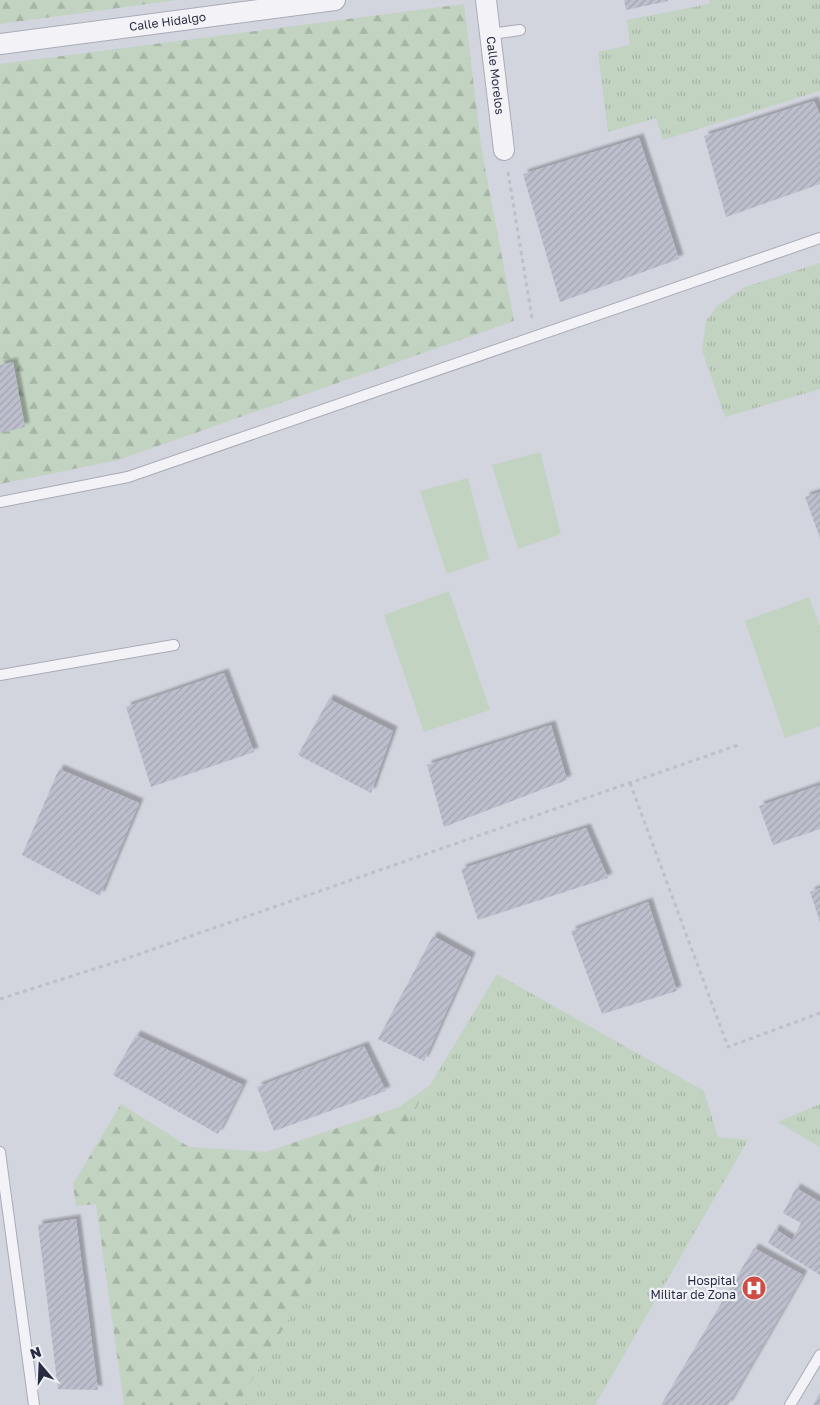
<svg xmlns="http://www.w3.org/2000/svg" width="820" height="1405" viewBox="0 0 820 1405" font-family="'Golos Text',sans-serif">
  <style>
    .built { fill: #d2d4de }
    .grass { fill: url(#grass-tufts) }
    .forest { fill: url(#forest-firs) }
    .park { fill: #c2d3c1 }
    .building { fill: url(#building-hatch); filter: url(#shadow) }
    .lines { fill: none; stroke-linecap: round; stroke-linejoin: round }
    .service-casing { stroke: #a9abb7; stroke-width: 12 }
    .minor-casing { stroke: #a9abb7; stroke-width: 22 }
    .path { stroke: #bebfc8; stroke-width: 3; stroke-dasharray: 4 4; stroke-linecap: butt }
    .service { stroke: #f3f3f7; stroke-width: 10 }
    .minor { stroke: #f3f3f7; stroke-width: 20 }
    .labels { text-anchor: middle; stroke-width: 4.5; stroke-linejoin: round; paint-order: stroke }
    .street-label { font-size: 12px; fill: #282c41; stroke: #f0f1f7 }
    .poi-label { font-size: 12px; fill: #282c41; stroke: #f0f1f7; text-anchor: end }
  </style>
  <defs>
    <pattern id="grass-tufts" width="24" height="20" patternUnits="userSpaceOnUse" patternTransform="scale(1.25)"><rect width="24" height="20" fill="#c2d3c1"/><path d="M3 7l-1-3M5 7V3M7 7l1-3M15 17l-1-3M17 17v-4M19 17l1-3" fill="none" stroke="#a7b5a7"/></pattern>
    <pattern id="forest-firs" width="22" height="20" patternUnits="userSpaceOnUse" patternTransform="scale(1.25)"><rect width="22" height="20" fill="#c2d3c1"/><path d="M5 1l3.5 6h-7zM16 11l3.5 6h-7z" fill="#a7b5a7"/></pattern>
    <pattern id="building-hatch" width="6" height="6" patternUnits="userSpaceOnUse" patternTransform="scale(1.25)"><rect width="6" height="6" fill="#bdc0cc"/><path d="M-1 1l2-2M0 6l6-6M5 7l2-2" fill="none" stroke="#a2a5b0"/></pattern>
    <filter id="shadow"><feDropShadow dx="4.5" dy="-4.5" stdDeviation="1" flood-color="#0004"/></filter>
  </defs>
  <rect width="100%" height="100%" fill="#e0e2e9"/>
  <!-- built -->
  <path class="built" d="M 0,0 L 820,0 L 820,1405 L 0,1405 Z"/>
  <!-- grass -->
  <path class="grass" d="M 709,0 L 820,0 L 820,91 L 663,140 L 656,118 L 608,132 L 598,52 L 630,45 L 627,20 L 709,4 Z
    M 820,263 L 820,389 L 725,417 L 702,350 L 706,321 L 717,306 L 745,287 Z
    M 497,974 L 704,1091 L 718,1137 L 748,1140 L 595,1405 L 237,1405 Z
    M 820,1104 L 820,1147 L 778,1122 Z"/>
  <!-- forest -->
  <path class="forest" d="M 0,0 L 177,0 L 0,24 Z
    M 464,4 L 481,146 L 514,321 L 118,460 L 0,484 L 0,64 Z
    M 430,1085 L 237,1405 L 124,1405 L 96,1204 L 76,1206 L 73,1184 L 121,1104 L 189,1147 L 266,1152 L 399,1107 Z"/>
  <!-- park -->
  <path class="park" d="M 540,452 L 561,534 L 518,549 L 492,465 Z
    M 468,478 L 489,559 L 447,574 L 420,491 Z
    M 449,591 L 490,710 L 424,732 L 384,615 Z
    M 809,597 L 820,627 L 820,726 L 785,738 L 745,621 Z"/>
  <!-- building -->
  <path class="building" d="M 624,0 L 668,0 L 668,1 L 626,10 Z
    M 814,101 L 820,115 L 820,184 L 726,217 L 704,136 Z
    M 639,138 L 679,259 L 560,302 L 523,174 Z
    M 13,362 L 25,427 L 0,433 L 0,365 Z
    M 820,492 L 820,538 L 805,497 Z
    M 224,673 L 254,752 L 151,787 L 126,707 Z
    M 329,699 L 393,731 L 371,793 L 298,755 Z
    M 551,725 L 567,780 L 444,827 L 427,765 Z
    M 59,769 L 139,803 L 100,896 L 22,855 Z
    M 820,785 L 820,829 L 773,845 L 759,806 Z
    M 586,828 L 608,878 L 478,920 L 461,869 Z
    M 820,888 L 820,922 L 810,892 Z
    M 648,902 L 677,991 L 602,1014 L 571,931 Z
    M 433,936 L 471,957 L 424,1061 L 378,1039 Z
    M 136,1035 L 243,1085 L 218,1134 L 113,1075 Z
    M 364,1046 L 386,1091 L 274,1131 L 257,1087 Z
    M 796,1188 L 820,1202 L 820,1275 L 768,1243 L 775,1229 L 792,1240 L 801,1223 L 783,1213 Z
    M 76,1219 L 98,1390 L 58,1389 L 38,1225 Z
    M 754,1248 L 803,1275 L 728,1405 L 661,1405 Z
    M 820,1393 L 820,1405 L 813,1405 Z"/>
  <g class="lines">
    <defs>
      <path id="service" d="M 491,34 L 520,30
        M 0,502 L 128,477 L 820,238
        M 0,675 L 174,645
        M 0,1152 L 34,1405
        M 790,1405 L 820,1355"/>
      <g id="minor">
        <path id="s1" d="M 486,0 L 504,150"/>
        <path id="s2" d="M 0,44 L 335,0"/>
      </g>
    </defs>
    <!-- service casing -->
    <use href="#service" class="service-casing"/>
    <!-- minor casing -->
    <use href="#minor" class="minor-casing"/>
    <!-- path -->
    <path class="path" d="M 508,172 L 532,318
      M 630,783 L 728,1047 L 820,1013
      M 0,999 L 125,959 L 741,744"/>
    <!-- service -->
    <use href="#service" class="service"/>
    <!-- minor -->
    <use href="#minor" class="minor"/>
  </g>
  <!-- icons -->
  <defs>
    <symbol id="hospital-disc" viewBox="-11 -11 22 22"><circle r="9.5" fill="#cf4c44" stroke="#f0f1f7"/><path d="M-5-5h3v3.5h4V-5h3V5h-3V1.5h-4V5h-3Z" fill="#fff"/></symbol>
  </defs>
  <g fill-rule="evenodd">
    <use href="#hospital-disc" x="740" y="1274" width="28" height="28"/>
  </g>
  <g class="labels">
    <!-- street labels -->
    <g class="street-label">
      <text dy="4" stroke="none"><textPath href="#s2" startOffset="169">Calle Hidalgo</textPath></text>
      <text dy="4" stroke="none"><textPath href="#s1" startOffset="76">Calle Morelos</textPath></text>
    </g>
    <!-- poi labels -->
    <g class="poi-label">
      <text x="736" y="1285">Hospital<tspan x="736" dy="14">Militar de Zona</tspan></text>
    </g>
  </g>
  <!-- north arrow -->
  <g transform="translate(40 1365) rotate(341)" stroke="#f0f1f7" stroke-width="4" paint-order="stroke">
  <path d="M0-4L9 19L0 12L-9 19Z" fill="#282c41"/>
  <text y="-8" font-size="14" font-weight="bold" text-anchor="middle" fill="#282c41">N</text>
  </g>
</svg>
